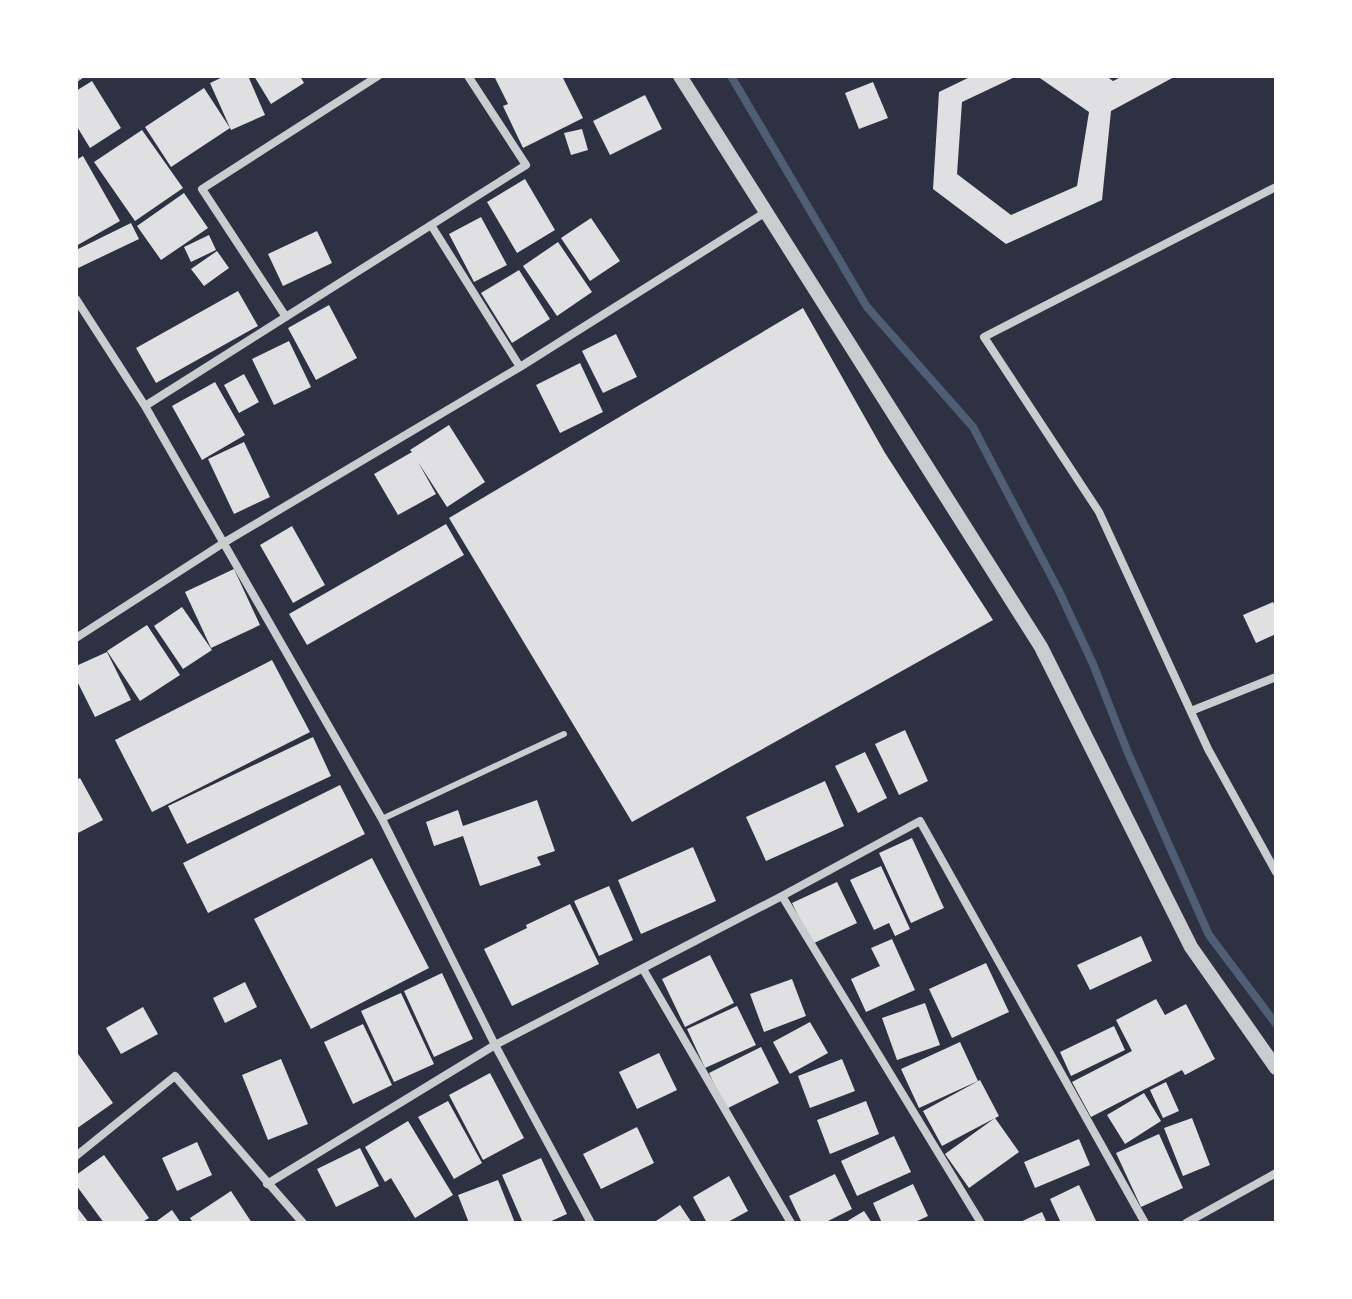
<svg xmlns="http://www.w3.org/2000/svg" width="1352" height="1299" viewBox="0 0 1352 1299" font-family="Merriweather,serif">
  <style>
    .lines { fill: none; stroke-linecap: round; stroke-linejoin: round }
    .stream { stroke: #4f5d75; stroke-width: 8 }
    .building { fill: #e0e0e3 }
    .service { stroke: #caccd0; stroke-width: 6 }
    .minor { stroke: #caccd0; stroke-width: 8 }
    .tertiary { stroke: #caccd0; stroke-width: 14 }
  </style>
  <rect width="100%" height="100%" fill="#2d3142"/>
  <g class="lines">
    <!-- stream -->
    <path class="stream" d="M 731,76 L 867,307 L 973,427 L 1059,591 L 1093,664 L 1128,753 L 1209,935 L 1276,1024"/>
  </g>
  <!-- building -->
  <path class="building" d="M 225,76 L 248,76 L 265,115 L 231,130 L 210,83 Z
    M 254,76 L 300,76 L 304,83 L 271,104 Z
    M 494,76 L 562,76 L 583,118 L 523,148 L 503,106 L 508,104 Z
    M 972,76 L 1017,76 L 962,102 L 957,174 L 1011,215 L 1077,186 L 1089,112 L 1037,76 L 1106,76 L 1113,81 L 1123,76 L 1176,76 L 1111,111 L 1102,200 L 1006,244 L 933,189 L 939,92 Z
    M 92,81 L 121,128 L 90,148 L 76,125 L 76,91 Z
    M 873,82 L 888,118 L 859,129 L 845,93 Z
    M 204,88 L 230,128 L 171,167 L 145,127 Z
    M 645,95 L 662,129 L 610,155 L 593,121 Z
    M 582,129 L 588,150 L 571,155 L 564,133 Z
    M 142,130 L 183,188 L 135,221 L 94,162 Z
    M 83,156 L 120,221 L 76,246 L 76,160 Z
    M 525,179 L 555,230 L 517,253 L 487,202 Z
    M 184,193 L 208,228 L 161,260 L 137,226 Z
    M 481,217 L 507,265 L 474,282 L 449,234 Z
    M 591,218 L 620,261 L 590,281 L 561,238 Z
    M 131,223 L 139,239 L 76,269 L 76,250 Z
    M 317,231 L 332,263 L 283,286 L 268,254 Z
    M 209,235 L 216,250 L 191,262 L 184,247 Z
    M 558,242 L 592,292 L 557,316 L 523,266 Z
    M 217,251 L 229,268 L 204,286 L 191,269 Z
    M 519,270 L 550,319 L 512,343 L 481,293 Z
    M 238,291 L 258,326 L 156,383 L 136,348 Z
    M 329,305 L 357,358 L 316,380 L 288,328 Z
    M 803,308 L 885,453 L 993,620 L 632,822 L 449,518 Z
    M 616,334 L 637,377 L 603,393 L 582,351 Z
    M 289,341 L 311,387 L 274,405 L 252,359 Z
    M 580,363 L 603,412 L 560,433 L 536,385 Z
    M 244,374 L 259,402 L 239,413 L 224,385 Z
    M 215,382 L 245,435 L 202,460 L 172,406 Z
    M 449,425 L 485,482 L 447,507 L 418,462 L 436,494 L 398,515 L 374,474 L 412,452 L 410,450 Z
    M 244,442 L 270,497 L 234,514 L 208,459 Z
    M 446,524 L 464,555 L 307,645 L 289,614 Z
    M 292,526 L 325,585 L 293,603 L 260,545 Z
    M 234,569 L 260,625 L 211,648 L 185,592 Z
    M 1273,602 L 1276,608 L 1276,634 L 1256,643 L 1243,615 Z
    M 182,607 L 212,650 L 183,669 L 154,626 Z
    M 147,625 L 180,675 L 140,701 L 107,651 Z
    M 107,652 L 131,700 L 95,717 L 76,679 L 76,666 Z
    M 272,660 L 310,732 L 152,812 L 115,740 Z
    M 905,730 L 928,781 L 899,795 L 875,744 Z
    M 313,737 L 331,776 L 187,844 L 168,806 Z
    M 865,752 L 887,798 L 858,813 L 835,766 Z
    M 80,778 L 103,820 L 76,834 L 76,780 Z
    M 825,781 L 844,826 L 766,861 L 746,817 Z
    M 340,785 L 365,834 L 208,913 L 183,863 Z
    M 537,800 L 555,851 L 537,857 L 541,865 L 480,886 L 463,836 L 434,846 L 426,822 L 458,810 L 463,826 Z
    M 912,838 L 944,908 L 911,923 L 879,853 Z
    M 693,847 L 716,901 L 641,934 L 618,880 Z
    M 372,858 L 429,968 L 311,1029 L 254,919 Z
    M 881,866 L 910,929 L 895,936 L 889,923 L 874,930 L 850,880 Z
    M 837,882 L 857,923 L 812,944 L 792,903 Z
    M 609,886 L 633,940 L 599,956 L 574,901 Z
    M 570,904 L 599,964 L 512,1006 L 484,949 L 527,928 L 526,925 Z
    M 1141,936 L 1152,961 L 1090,990 L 1077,965 Z
    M 892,939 L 915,990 L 866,1012 L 851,979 L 880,966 L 871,948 Z
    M 710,955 L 734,1003 L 685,1027 L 662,979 Z
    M 986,963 L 1009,1012 L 952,1038 L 929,989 Z
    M 442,973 L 473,1039 L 434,1057 L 404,991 Z
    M 792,979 L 806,1016 L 764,1032 L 750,994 Z
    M 245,982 L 257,1007 L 225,1023 L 213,998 Z
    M 401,993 L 434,1064 L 394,1082 L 361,1011 Z
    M 1156,999 L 1165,1015 L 1186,1004 L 1215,1059 L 1185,1075 L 1182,1070 L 1091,1117 L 1072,1082 L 1132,1051 L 1116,1020 Z
    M 925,1003 L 940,1045 L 897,1060 L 882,1018 Z
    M 737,1006 L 756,1045 L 705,1068 L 687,1029 Z
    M 143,1007 L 158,1034 L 121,1054 L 106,1028 Z
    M 810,1022 L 828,1053 L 790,1074 L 773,1042 Z
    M 363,1024 L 392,1085 L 353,1104 L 324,1042 Z
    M 1114,1026 L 1125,1050 L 1071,1076 L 1060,1052 Z
    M 960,1042 L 978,1081 L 919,1108 L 901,1069 Z
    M 761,1047 L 779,1083 L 726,1109 L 709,1073 Z
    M 76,1051 L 113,1103 L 76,1129 Z
    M 659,1053 L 677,1090 L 637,1109 L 619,1072 Z
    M 281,1059 L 308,1124 L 268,1140 L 242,1075 Z
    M 842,1059 L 855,1091 L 810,1108 L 798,1076 Z
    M 490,1073 L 524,1138 L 483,1160 L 449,1095 Z
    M 980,1080 L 999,1116 L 942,1146 L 923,1111 Z
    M 1166,1082 L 1179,1111 L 1163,1118 L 1150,1090 Z
    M 1144,1093 L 1161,1121 L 1125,1144 L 1107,1115 Z
    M 448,1101 L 482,1163 L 454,1179 L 418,1117 Z
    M 866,1101 L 879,1134 L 830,1154 L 817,1120 Z
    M 995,1118 L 1019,1152 L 969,1188 L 945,1154 Z
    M 1192,1118 L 1210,1165 L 1183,1176 L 1164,1128 Z
    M 408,1121 L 453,1195 L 415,1218 L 391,1178 L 385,1182 L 365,1147 Z
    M 637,1127 L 654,1163 L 601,1189 L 583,1154 Z
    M 1159,1134 L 1183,1188 L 1141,1207 L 1116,1153 Z
    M 894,1136 L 911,1172 L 857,1196 L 841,1161 Z
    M 1079,1139 L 1090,1165 L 1035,1188 L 1024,1162 Z
    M 197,1142 L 212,1175 L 177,1191 L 162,1158 Z
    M 360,1148 L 379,1186 L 336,1207 L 317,1169 Z
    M 104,1155 L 149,1218 L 141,1223 L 104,1223 L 76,1185 L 76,1175 Z
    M 541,1158 L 567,1214 L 547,1223 L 523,1223 L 502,1175 Z
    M 835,1174 L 852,1209 L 824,1223 L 802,1223 L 789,1196 Z
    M 729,1176 L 748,1211 L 726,1223 L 707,1223 L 693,1197 Z
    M 498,1180 L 515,1223 L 469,1223 L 458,1195 Z
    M 913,1184 L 928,1216 L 913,1223 L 882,1223 L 873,1203 Z
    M 1079,1185 L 1097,1223 L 1061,1223 L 1050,1199 Z
    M 231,1191 L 252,1223 L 193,1223 L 190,1218 Z
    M 680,1205 L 692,1223 L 653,1223 Z
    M 76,1206 L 89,1223 L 76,1223 Z
    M 172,1210 L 181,1223 L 154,1223 Z
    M 864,1211 L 872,1223 L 844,1223 Z
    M 1042,1212 L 1047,1223 L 1018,1223 Z"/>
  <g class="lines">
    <!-- service -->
    <path class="service" d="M 382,819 L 564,734"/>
    <!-- minor -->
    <path class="minor" d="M 76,78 L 79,76
      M 1276,187 L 984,337 L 1099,512 L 1208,749 L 1276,872
      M 431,225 L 520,367
      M 76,299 L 145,406 L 382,819 L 495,1045 L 591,1223
      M 286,317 L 202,189 L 378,76
      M 145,406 L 526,165 L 468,76
      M 76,638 L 225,542 L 520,367 L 766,212
      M 1191,711 L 1276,677
      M 782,896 L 981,1223
      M 643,969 L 791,1223
      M 76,1156 L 175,1076 L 303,1223
      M 267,1184 L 495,1045 L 782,896 L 920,821 L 1145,1223
      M 1186,1223 L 1276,1173"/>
    <!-- tertiary -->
    <path class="tertiary" d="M 680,76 L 1041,647 L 1191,947 L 1276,1068"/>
  </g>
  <!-- border -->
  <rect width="1352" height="1299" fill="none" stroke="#ffffff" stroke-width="156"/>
</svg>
